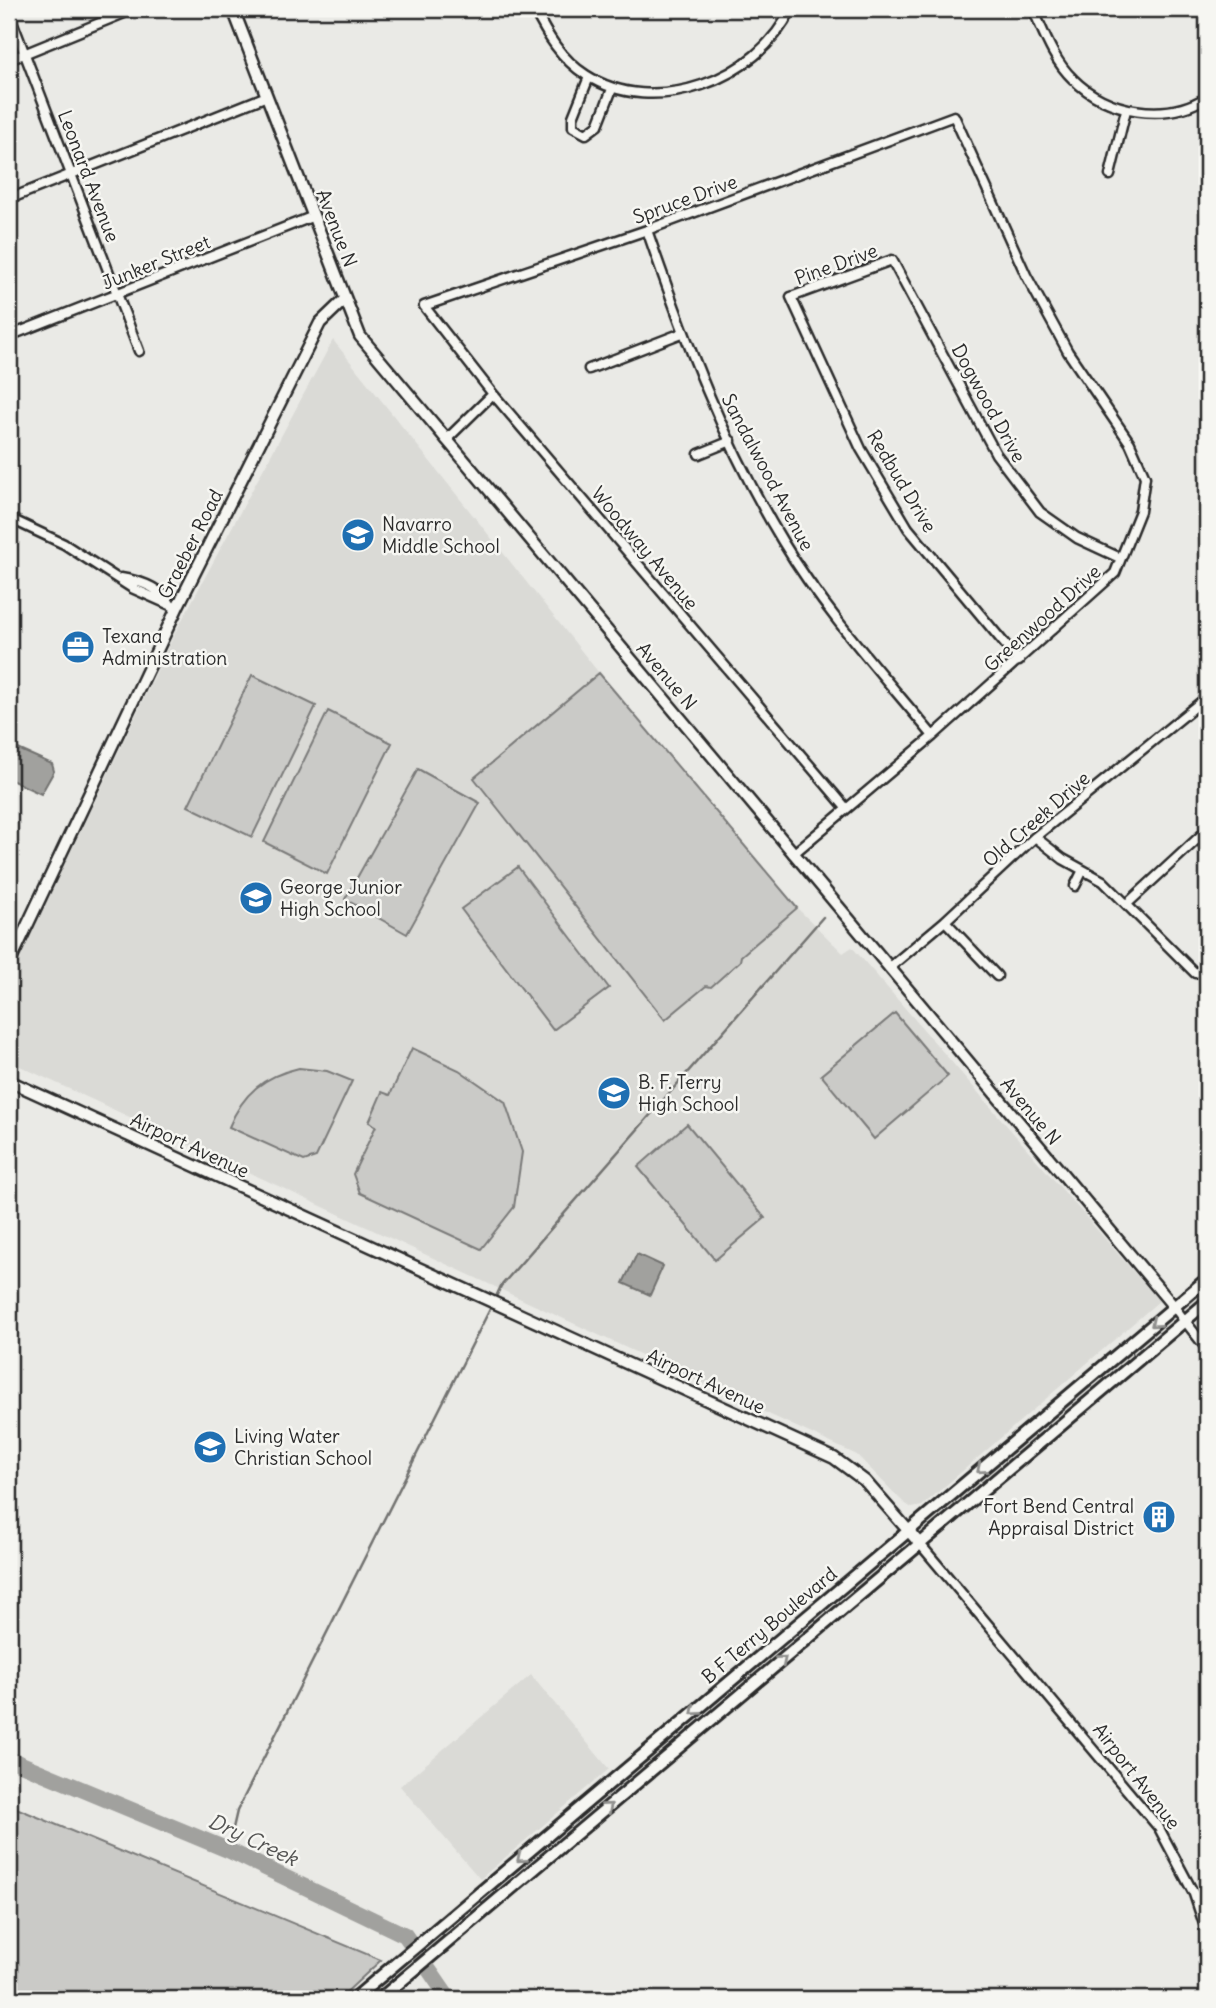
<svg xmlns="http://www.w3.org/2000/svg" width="1216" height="2008" viewBox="0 0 1216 2008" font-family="Delius,sans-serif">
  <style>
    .built { fill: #dadad6 }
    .green { fill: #cacac7; stroke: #7a7a79; stroke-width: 2 }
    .water { fill: #a1a19e; stroke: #727270; stroke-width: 2 }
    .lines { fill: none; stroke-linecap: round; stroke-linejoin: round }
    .stream { stroke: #727270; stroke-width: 2.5 }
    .river { stroke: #a1a19e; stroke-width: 16 }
    .minor-casing { stroke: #2b2b2b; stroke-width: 13 }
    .tertiary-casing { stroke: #2b2b2b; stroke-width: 15 }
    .secondary-casing { stroke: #2b2b2b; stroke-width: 16 }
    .minor { stroke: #f6f6f2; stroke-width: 8 }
    .tertiary { stroke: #f6f6f2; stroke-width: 10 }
    .secondary { stroke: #f6f6f2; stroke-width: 10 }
    .oneway { stroke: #90908e }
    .labels { text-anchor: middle; stroke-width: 5; stroke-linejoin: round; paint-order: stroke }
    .street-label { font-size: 19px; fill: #2b2b2b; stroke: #f6f6f2 }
    .poi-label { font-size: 19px; fill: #2b2b2b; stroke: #f6f6f2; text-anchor: start }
    .water-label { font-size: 21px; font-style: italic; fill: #545453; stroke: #f6f6f2 }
  </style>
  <rect width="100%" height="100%" fill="#eaeae6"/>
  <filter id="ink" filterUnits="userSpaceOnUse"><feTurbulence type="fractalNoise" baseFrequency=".0143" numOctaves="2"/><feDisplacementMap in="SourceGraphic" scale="14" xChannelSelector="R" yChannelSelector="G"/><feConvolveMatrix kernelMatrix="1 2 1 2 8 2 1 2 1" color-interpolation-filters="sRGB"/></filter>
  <g filter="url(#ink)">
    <!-- built -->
    <path class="built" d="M 333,340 L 599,673 L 797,908 L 843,953 L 852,947 L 1159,1301 L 922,1506 L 912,1508 L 903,1502 L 857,1455 L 9,1061 L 9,981 L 176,631 Z
      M 531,1675 L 609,1769 L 480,1879 L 400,1786 Z"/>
    <!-- green -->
    <path class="green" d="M 599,673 L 797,908 L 741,956 L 740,961 L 711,987 L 706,986 L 665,1020 L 474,778 Z
      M 252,675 L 316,706 L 252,837 L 188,806 Z
      M 328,711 L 392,743 L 327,874 L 264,842 Z
      M 418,769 L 480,803 L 407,934 L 345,899 Z
      M 518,867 L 609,988 L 553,1030 L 461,909 Z
      M 895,1013 L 948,1076 L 874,1139 L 821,1075 Z
      M 412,1048 L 459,1070 L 505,1102 L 522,1152 L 514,1207 L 481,1249 L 360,1193 L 353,1174 L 376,1126 L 369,1122 L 382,1092 L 390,1095 Z
      M 299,1068 L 327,1071 L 352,1081 L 316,1157 L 304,1161 L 229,1127 C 243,1093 264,1076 299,1068 Z
      M 687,1124 L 765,1218 L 715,1260 L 638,1167 Z
      M 9,1805 L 381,1960 L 339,1999 L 9,1999 Z"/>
    <!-- water -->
    <path class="water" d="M 9,745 L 52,764 L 54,771 L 41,794 L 9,779 Z
      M 637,1254 L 663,1266 L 650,1295 L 623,1283 Z"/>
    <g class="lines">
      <!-- stream -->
      <path class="stream" d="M 495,1299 L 501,1286 L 823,917
        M 228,1850 L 237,1811 L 492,1305"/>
      <!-- river -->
      <path class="river" d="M 9,1759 L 228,1850 L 405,1935 L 449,1999"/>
      <defs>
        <path id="minor" d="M 534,9 C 547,35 561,59 586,75 C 654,119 758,80 791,9
          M 898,9 L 899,10
          M 1033,9 C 1044,33 1053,60 1073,79 C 1107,113 1166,123 1207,97
          M 9,13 L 139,351
          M 9,60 L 134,9
          M 589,77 L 573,117 L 573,127 L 586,134 L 598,125 L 612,89
          M 1110,175 L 1126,110
          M 9,199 L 267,96
          M 647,230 C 684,337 724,445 783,542 C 825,612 881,673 933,736
          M 9,336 L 314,216
          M 589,369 L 682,333
          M 446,440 L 493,394
          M 699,454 L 731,441
          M 9,518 L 64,544 L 132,588 L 177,608
          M 121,578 C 141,581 161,588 171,605
          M 1019,661 L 908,528 L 861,449 L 791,297 L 892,260 L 996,454 L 1040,512 L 1077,538 L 1120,558
          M 1035,837 L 1063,859 L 1103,881 L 1195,973 L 1207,969
          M 793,854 L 933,736 L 1115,573 L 1140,511 L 1145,477 L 1130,443 L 1068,352 L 1026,275 L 954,116 L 647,230 L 424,306 L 493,394 L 846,808
          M 1075,886 L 1083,870
          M 1128,903 L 1207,830
          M 945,921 L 997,976
          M 889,968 L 945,921 L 1035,837 L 1207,697
          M 1174,1307 L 1207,1349
          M 920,1544 L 1159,1828 L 1194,1894 L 1207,1933"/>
        <path id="tertiary" d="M 233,9 L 360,336 L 1174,1307
          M 9,964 L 177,608 L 320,323 L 344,300
          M 9,1081 L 834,1458 L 865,1481 L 920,1544"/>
        <path id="secondary" d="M 354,1999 L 1207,1279
          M 380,1999 L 1207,1302"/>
      </defs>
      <!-- minor casing -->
      <use href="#minor" class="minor-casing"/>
      <!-- tertiary casing -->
      <use href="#tertiary" class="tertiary-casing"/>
      <!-- secondary casing -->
      <use href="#secondary" class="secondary-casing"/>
      <!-- minor -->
      <use href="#minor" class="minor"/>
      <!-- tertiary -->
      <use href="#tertiary" class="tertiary"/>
      <!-- secondary -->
      <use href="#secondary" class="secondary"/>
    </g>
    <!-- one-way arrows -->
    <defs><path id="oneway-chevron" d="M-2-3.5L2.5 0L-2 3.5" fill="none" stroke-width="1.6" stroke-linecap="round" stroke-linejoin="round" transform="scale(1.75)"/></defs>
    <g class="oneway">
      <use href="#oneway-chevron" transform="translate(1155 1323) rotate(140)"/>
      <use href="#oneway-chevron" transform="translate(981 1469) rotate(140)"/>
      <use href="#oneway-chevron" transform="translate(782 1660) rotate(-40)"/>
      <use href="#oneway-chevron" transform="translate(695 1711) rotate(140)"/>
      <use href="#oneway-chevron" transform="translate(608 1807) rotate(-40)"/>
      <use href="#oneway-chevron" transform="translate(521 1858) rotate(140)"/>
    </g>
  </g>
  <!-- icons -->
  <defs>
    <symbol id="school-disc" viewBox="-11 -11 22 22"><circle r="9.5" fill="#1f6fb2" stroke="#f6f6f2"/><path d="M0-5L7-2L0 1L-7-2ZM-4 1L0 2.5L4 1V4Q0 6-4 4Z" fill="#fff"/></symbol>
    <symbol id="office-disc" viewBox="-11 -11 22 22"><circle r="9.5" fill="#1f6fb2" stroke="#f6f6f2"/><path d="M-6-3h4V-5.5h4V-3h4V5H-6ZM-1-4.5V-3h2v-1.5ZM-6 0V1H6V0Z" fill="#fff"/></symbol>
    <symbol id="building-disc" viewBox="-11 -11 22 22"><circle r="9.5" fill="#1f6fb2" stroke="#f6f6f2"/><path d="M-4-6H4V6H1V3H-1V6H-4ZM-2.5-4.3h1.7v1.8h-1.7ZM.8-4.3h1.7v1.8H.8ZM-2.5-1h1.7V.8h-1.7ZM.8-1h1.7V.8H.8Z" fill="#fff"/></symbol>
  </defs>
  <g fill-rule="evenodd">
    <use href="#school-disc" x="339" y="516" width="38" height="38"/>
    <use href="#office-disc" x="59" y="628" width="38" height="38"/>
    <use href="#school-disc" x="237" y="879" width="38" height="38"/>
    <use href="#school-disc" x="595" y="1074" width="38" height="38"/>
    <use href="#school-disc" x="191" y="1428" width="38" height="38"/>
    <use href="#building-disc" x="1140" y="1498" width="38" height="38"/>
  </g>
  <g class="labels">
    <!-- street labels -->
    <g class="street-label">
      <text transform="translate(89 176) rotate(69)" y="7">Leonard Avenue</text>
      <text transform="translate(685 199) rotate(-20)" y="7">Spruce Drive</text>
      <text transform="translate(337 228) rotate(69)" y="7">Avenue N</text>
      <text transform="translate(156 262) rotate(-22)" y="7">Junker Street</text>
      <text transform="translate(836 264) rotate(-20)" y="7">Pine Drive</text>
      <text transform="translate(989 403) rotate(61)" y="7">Dogwood Drive</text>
      <text transform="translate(768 472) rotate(62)" y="7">Sandalwood Avenue</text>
      <text transform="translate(902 481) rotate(59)" y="7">Redbud Drive</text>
      <text transform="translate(190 544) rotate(-63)" y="7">Graeber Road</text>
      <text transform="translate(645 548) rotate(50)" y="7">Woodway Avenue</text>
      <text transform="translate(1042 618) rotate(-42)" y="7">Greenwood Drive</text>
      <text transform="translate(667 676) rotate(50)" y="7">Avenue N</text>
      <text transform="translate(1036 819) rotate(-41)" y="7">Old Creek Drive</text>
      <text transform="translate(1031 1111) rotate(50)" y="7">Avenue N</text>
      <text transform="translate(190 1145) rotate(25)" y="7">Airport Avenue</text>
      <text transform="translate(706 1381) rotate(25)" y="7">Airport Avenue</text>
      <text transform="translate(769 1625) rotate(-40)" y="7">B F Terry Boulevard</text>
      <text transform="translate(1137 1776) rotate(52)" y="7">Airport Avenue</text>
    </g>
    <!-- poi labels -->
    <g class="poi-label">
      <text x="382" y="531">Navarro<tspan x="382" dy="22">Middle School</tspan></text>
      <text x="102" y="643">Texana<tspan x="102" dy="22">Administration</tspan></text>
      <text x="280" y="894">George Junior<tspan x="280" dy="22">High School</tspan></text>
      <text x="638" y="1089">B. F. Terry<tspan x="638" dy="22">High School</tspan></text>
      <text x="234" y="1443">Living Water<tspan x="234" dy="22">Christian School</tspan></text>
      <text x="1134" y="1513" text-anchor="end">Fort Bend Central<tspan x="1134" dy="22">Appraisal District</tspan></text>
    </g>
    <!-- water labels -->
    <g class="water-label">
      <text transform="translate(253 1840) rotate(25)" y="7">Dry Creek</text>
    </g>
  </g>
  <!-- margin -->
  <rect width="1216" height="2008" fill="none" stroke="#f6f6f2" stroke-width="35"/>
  <rect x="18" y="18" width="1181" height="1973" fill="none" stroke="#2b2b2b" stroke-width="2.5" filter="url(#ink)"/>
</svg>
